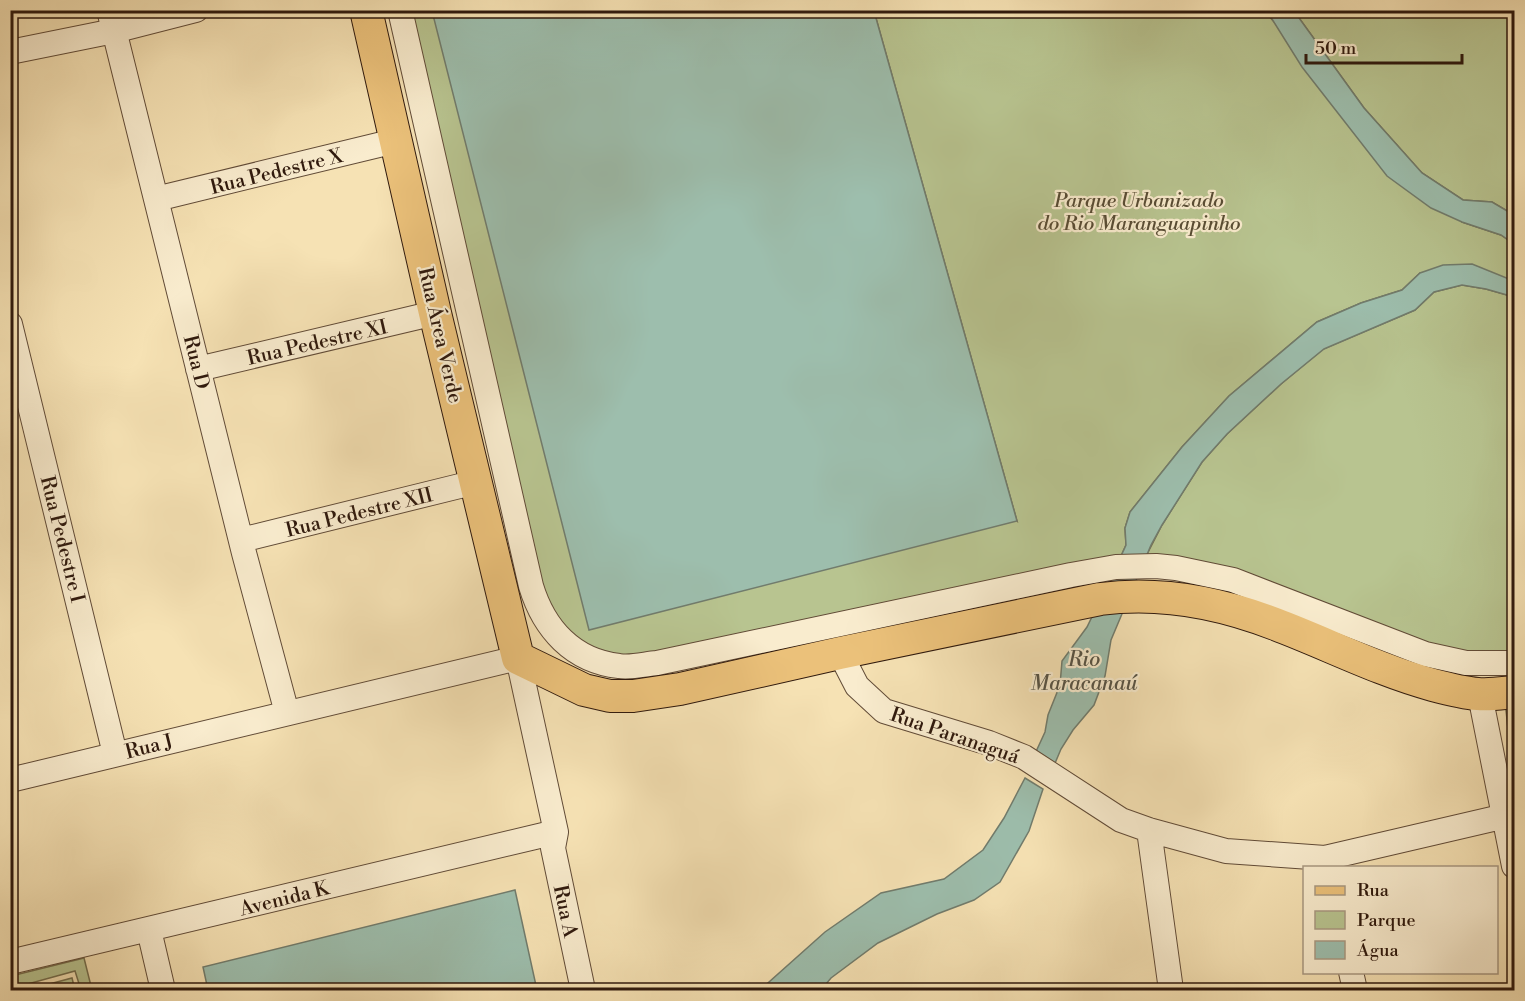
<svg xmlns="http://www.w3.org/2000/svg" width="1525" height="1001" viewBox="0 0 1525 1001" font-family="'Libre Bodoni',serif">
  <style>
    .green { fill: #b8c490; stroke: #746e4e; stroke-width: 1.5 }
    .water { fill: #9dbead; stroke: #717c6d; stroke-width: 1.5 }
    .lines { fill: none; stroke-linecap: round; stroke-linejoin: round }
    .minor-casing { stroke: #614b37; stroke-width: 26 }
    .major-casing { stroke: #2f190d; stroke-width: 34 }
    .minor { stroke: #f9ecce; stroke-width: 24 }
    .major { stroke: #ebc17a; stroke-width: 32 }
    .labels { text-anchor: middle; stroke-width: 4.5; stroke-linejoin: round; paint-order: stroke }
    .street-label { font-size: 20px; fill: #2f190d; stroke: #f9ecce }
    .park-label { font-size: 20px; font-style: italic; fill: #584c34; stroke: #f9ecce }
    .water-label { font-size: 21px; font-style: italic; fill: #565345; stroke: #f9ecce }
  </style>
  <rect width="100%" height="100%" fill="#f6e2b4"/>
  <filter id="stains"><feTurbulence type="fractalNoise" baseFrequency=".00333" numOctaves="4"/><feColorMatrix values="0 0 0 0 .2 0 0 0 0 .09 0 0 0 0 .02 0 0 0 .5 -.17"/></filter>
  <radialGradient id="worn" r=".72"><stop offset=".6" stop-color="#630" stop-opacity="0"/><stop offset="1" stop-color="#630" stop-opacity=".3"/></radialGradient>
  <!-- green -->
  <path class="green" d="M 400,11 L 432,11 L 1017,521 L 874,11 L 1264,11 L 1462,222 L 1501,235 L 1514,244 L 1514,281 L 1494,275 L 1420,273 L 1402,290 L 1361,303 L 1317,322 L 1229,396 L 1182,447 L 1130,512 L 1125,528 L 1126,545 L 1116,567 L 622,667 L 546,622 Z
    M 1294,11 L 1514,11 L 1514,215 L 1492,202 L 1463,200 L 1422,173 L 1364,108 Z
    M 1462,285 L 1486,289 L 1514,297 L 1514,663 L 1499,664 L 1306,609 L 1141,566 L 1162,525 L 1202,462 L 1227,434 L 1281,384 L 1323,349 L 1415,310 L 1434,292 Z
    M 1506,710 L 1514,710 L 1514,739 L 1509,739 Z
    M 84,958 L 92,990 L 81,990 L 75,971 L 13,988 L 13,990 L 11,990 L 11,976 Z
    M 72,978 L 75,990 L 27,990 Z"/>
  <!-- water -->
  <path class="water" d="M 432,11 L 874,11 L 1017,521 L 589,630 Z
    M 1264,11 L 1294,11 L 1364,108 L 1422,173 L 1463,200 L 1492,202 L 1514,215 L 1514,244 L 1501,235 L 1462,222 L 1431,208 L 1387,176 L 1302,67 L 1272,19 Z
    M 1472,264 L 1514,281 L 1514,297 L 1486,289 L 1462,285 L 1434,292 L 1415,310 L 1324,349 L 1281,384 L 1227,434 L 1202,462 L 1162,525 L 1151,545 L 1111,640 L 1105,676 L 1094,705 L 1073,730 L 1061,749 L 1053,768 L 1034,756 L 1045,732 L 1048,715 L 1060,685 L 1062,661 L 1087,627 L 1116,567 L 1126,545 L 1125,528 L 1130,512 L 1182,447 L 1229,396 L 1317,322 L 1361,303 L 1402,290 L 1420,273 L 1443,265 Z
    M 1025,778 L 1043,789 L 1029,831 L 1000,882 L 974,900 L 937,914 L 878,943 L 831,978 L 821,990 L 760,990 L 825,932 L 881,893 L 944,879 L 983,850 L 1004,818 Z
    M 515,890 L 537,990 L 208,990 L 203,967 Z"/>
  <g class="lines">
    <defs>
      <path id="minor" d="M 109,10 L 244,553 L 287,713
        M 400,10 L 531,586 C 544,629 573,661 619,666 C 631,668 645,664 657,663 L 1071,575 L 1116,567 L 1156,566 L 1176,568 L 1233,580 L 1425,654 L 1466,663 L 1514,663
        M 10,52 L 114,31 L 196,10
        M 156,199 L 395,141
        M 10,324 L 115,754
        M 198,369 L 435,313
        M 241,540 L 476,482
        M 840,653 L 857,686 L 884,711 L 989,743 L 1024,757 L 1121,820 L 1149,830 L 1226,851 L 1325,858 L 1514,814
        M 1480,695 L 1514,866
        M 10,780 L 518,658 L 556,832 L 553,848 L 583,990
        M 1149,830 L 1171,990
        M 149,930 L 163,990
        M 10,962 L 556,832
        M 1351,972 L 1355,990"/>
      <path id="major" d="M 366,10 L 435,313 L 518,658 L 584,690 L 610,696 L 633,696 L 680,689 L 840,653 L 1100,599 C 1161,591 1218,602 1275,624 C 1328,644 1378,670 1433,685 C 1448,689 1463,693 1478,694 C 1490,695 1503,693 1514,692"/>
    </defs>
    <!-- minor casing -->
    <use href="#minor" class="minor-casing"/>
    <!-- major casing -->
    <use href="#major" class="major-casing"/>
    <!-- minor -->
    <use href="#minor" class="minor"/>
    <!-- major -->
    <use href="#major" class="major"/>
  </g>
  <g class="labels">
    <!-- street labels -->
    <g class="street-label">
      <text transform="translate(276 171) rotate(-14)" y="7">Rua Pedestre X</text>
      <text transform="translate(441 335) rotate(77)" y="7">Rua Área Verde</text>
      <text transform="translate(317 342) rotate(-13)" y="7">Rua Pedestre XI</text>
      <text transform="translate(197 362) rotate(76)" y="7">Rua D</text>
      <text transform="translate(359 512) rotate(-14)" y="7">Rua Pedestre XII</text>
      <text transform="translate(63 539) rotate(76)" y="7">Rua Pedestre I</text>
      <text transform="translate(955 735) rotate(19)" y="7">Rua Paranaguá</text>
      <text transform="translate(149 746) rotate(-14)" y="7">Rua J</text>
      <text transform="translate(284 898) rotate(-14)" y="7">Avenida K</text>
      <text transform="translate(566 911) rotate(78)" y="7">Rua A</text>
    </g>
    <!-- park labels -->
    <g class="park-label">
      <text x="1139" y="207">Parque Urbanizado<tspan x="1139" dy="23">do Rio Maranguapinho</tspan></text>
    </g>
    <!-- water labels -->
    <g class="water-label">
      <text x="1084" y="666">Rio<tspan x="1084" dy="24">Maracanaú</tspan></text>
    </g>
  </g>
  <!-- margin -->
  <rect width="1525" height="1001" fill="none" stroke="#f6e2b4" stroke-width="36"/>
  <rect x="12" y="12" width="1501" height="977" fill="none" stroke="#2f190d" stroke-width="3"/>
  <rect x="18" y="18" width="1489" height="965" fill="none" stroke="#2f190d" stroke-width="1.5"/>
  <!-- legend -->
  <rect x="1303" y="866" width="195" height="108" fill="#f9ecce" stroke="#a89881" stroke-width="1.5"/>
  <rect x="1315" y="886" width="30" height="9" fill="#ebc17a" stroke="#a89881" stroke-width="1.5"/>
  <text x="1357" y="896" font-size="18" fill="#2f190d">Rua</text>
  <rect x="1315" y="911" width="30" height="18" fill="#b8c490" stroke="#a89881" stroke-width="1.5"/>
  <text x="1357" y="926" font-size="18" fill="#2f190d">Parque</text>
  <rect x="1315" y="941" width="30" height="18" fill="#9dbead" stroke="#a89881" stroke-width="1.5"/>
  <text x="1357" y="956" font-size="18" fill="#2f190d">Água</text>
  <!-- scale -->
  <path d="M1306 54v9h156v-9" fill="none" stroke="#2f190d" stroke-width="3"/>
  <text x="1315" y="54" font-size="18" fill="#2f190d" stroke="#f9ecce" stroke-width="4.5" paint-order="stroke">50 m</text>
  <rect width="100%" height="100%" filter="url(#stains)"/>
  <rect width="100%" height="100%" fill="url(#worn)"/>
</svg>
